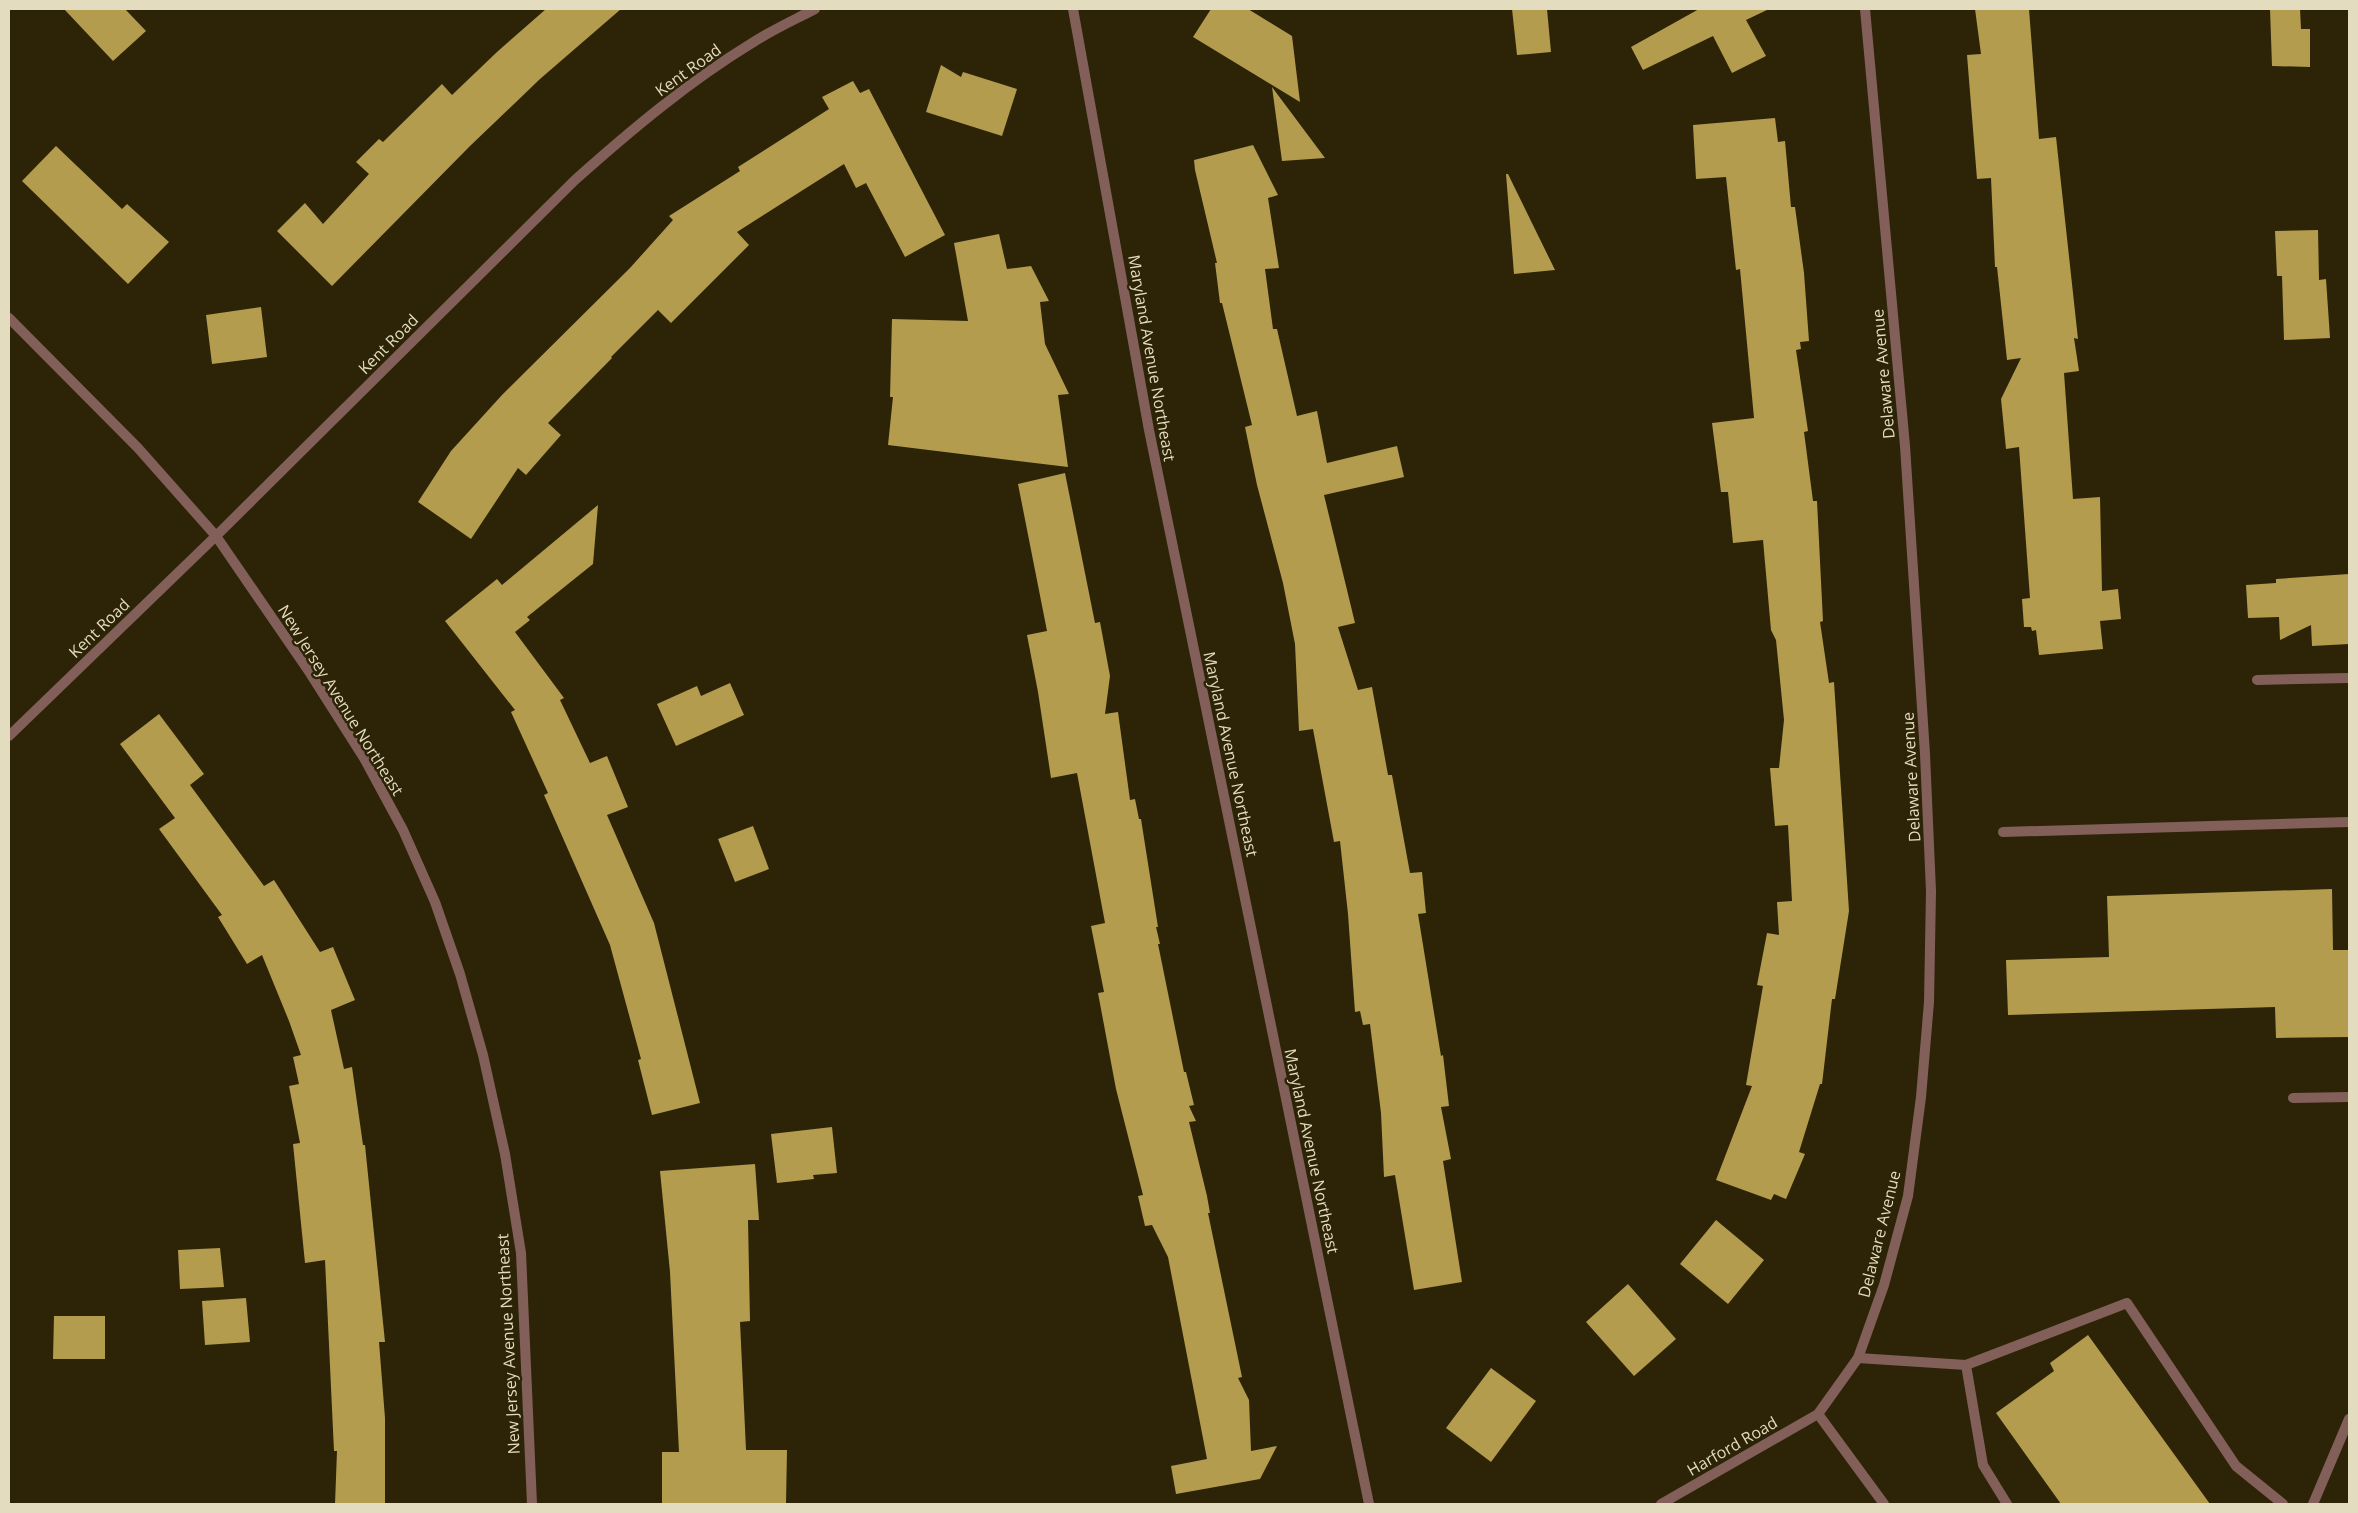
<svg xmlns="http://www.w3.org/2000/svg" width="2358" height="1513" viewBox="0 0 2358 1513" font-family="'Open Sans',sans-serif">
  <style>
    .building { fill: #b39c4e }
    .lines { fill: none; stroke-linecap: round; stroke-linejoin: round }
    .service { stroke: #826059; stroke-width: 10 }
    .minor { stroke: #826059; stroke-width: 10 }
    .labels { text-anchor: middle; stroke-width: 5; stroke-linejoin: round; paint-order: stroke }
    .street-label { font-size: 16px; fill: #e4dcbf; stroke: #2d2407 }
  </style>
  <rect width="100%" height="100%" fill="#2d2407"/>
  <!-- building -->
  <path class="building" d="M 64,9 L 125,9 L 146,31 L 113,61 Z
    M 546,9 L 621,9 L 540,79 L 470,146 L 332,286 L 277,231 L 305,203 L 323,224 L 369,174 L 356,162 L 379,139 L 383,142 L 442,84 L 452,95 L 497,52 Z
    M 1211,9 L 1248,9 L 1292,36 L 1300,102 L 1193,37 Z
    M 1512,9 L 1547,9 L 1551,52 L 1517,55 Z
    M 1699,9 L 1769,9 L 1746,20 L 1766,56 L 1732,73 L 1713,36 L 1643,70 L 1631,47 Z
    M 1975,9 L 2029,9 L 2039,139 L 2056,137 L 2078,339 L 2074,338 L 2079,371 L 2064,373 L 2073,499 L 2100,497 L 2102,591 L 2118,589 L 2121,619 L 2100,621 L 2103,649 L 2039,655 L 2036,630 L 2032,631 L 2031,627 L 2024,627 L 2022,599 L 2030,598 L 2019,447 L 2006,449 L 2001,399 L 2021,358 L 2007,360 L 1997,267 L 1995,267 L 1991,178 L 1977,179 L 1967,55 L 1981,54 Z
    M 2270,9 L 2300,9 L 2301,29 L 2310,29 L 2310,67 L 2272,66 Z
    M 941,65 L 961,77 L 963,72 L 1017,89 L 1002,136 L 926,112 Z
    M 853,81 L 860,93 L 869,89 L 945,235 L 905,257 L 866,183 L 856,188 L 844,164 L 737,232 L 749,245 L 671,323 L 658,310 L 611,357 L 612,358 L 548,423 L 561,435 L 526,475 L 518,468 L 471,539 L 418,502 L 451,451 L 502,395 L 630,268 L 673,220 L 669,216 L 740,171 L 738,167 L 829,109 L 822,97 Z
    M 1272,87 L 1325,158 L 1282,161 Z
    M 1775,118 L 1778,142 L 1785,141 L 1791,207 L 1795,207 L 1804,273 L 1809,341 L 1800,342 L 1801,349 L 1796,350 L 1808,431 L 1804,432 L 1813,501 L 1817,501 L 1823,621 L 1820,622 L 1829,683 L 1834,682 L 1849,911 L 1835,999 L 1832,999 L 1822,1084 L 1820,1084 L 1799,1152 L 1805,1154 L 1786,1199 L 1774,1194 L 1771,1200 L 1716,1180 L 1752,1086 L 1746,1085 L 1763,986 L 1757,985 L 1767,933 L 1779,935 L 1777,902 L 1792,901 L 1788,825 L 1775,826 L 1770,768 L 1779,768 L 1784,720 L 1776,640 L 1771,630 L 1763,540 L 1733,543 L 1728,492 L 1721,492 L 1712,423 L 1754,418 L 1740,269 L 1736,270 L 1726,177 L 1696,179 L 1693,125 Z
    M 1253,145 L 1278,195 L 1268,198 L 1279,268 L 1265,269 L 1273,329 L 1277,329 L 1297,416 L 1317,411 L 1327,463 L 1397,446 L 1404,477 L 1324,495 L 1355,623 L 1338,627 L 1358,690 L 1372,687 L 1388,775 L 1392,775 L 1410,873 L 1422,872 L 1426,913 L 1418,914 L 1441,1056 L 1443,1055 L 1449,1106 L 1441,1107 L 1451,1159 L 1443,1161 L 1462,1282 L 1414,1290 L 1395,1175 L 1384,1177 L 1381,1113 L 1370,1024 L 1363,1025 L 1360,1011 L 1355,1012 L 1348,914 L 1340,841 L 1334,842 L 1313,729 L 1299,731 L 1295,644 L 1283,583 L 1257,485 L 1245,427 L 1252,425 L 1222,303 L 1220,303 L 1215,263 L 1217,263 L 1195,170 L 1194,160 Z
    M 56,146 L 122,209 L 127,204 L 169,242 L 128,284 L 22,181 Z
    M 1506,174 L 1508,174 L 1555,270 L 1514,274 Z
    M 2318,230 L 2319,280 L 2326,279 L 2330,338 L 2284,340 L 2282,276 L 2277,276 L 2275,231 Z
    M 999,234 L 1007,269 L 1031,266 L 1049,301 L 1040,302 L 1045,344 L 1069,394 L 1058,395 L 1068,467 L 888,445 L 893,397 L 890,397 L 892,319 L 968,321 L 954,243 Z
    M 261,307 L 267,357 L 212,364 L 206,315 Z
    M 1065,473 L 1095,623 L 1100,622 L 1110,676 L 1105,714 L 1118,712 L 1130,800 L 1135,799 L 1139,819 L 1141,819 L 1158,927 L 1156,927 L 1160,944 L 1158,944 L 1184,1072 L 1186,1072 L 1194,1105 L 1189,1106 L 1196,1121 L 1189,1122 L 1207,1196 L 1210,1213 L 1208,1213 L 1242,1377 L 1238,1378 L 1249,1400 L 1251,1451 L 1277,1446 L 1260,1479 L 1176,1494 L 1171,1466 L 1207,1459 L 1168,1257 L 1152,1225 L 1145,1226 L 1138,1196 L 1143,1195 L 1116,1089 L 1098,993 L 1104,992 L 1091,926 L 1105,923 L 1077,773 L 1051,778 L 1038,692 L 1027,635 L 1047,631 L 1018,484 Z
    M 598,505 L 593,564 L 527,617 L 530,620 L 515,632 L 564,698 L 560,700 L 590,763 L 607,756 L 628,807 L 607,815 L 654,923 L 700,1103 L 652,1115 L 638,1060 L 641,1059 L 610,945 L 544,795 L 548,793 L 511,712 L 515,710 L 445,621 L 497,579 L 502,585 Z
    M 2349,574 L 2349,644 L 2312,646 L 2311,625 L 2280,640 L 2279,617 L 2248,618 L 2246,585 L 2276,583 L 2276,579 Z
    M 730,683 L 744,715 L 676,746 L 657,704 L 697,686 L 701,696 Z
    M 159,714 L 204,774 L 190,785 L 264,886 L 274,880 L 320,952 L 333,947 L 355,1000 L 331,1010 L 344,1069 L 352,1067 L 363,1145 L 365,1145 L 385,1342 L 379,1342 L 385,1418 L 385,1504 L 335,1504 L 337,1451 L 334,1451 L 325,1260 L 305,1263 L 293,1144 L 300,1143 L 289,1086 L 299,1084 L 293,1057 L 301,1055 L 289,1021 L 262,955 L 247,964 L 218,917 L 222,915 L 159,829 L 175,818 L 120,744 Z
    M 753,826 L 769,869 L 735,882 L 718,839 Z
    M 2332,889 L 2333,950 L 2349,950 L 2349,1037 L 2276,1038 L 2275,1007 L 2008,1015 L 2006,960 L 2109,957 L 2107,896 Z
    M 832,1127 L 837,1173 L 813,1175 L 814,1179 L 777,1183 L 771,1134 Z
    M 755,1164 L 759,1220 L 748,1220 L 750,1321 L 740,1322 L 746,1450 L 787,1450 L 786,1504 L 662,1504 L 662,1452 L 679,1452 L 670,1272 L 660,1171 Z
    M 1716,1220 L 1764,1260 L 1728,1304 L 1680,1264 Z
    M 220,1248 L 224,1287 L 180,1289 L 178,1250 Z
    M 1628,1284 L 1676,1339 L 1634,1376 L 1586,1322 Z
    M 246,1298 L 250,1342 L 205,1345 L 202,1301 Z
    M 54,1316 L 105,1316 L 105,1359 L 53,1359 Z
    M 2088,1335 L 2210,1504 L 2061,1504 L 1996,1413 L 2054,1371 L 2050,1363 Z
    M 1491,1368 L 1536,1401 L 1491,1462 L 1446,1428 Z"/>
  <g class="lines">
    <!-- service -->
    <path class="service" d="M 2257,680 L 2349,678
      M 2003,832 L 2349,822
      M 2293,1098 L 2349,1097
      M 1858,1358 L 1966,1365 L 2127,1303 L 2236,1466 L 2283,1504
      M 1966,1365 L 1983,1465 L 2007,1504
      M 2313,1504 L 2349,1419"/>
    <!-- minor -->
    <path class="minor" d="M 1073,9 L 1149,430 L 1369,1504
      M 9,318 L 138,448 L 216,536 L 310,673 L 364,758 L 403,830 L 435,902 L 460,974 L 483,1055 L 505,1154 L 521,1253 L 532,1504
      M 9,736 L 216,536 L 575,180 C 630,131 688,82 752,43 C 772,30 794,20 815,9
      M 1818,1414 L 1884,1504
      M 1661,1504 L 1818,1414 L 1858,1358 L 1884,1285 L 1908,1196 L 1921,1097 L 1929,1002 L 1931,891 L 1925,754 L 1905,446 L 1865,9"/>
  </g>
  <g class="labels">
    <!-- street labels -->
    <g class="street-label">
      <text transform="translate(688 70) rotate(-36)" y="6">Kent Road</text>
      <text transform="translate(388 344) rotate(-45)" y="6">Kent Road</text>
      <text transform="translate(1152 358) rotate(80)" y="6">Maryland Avenue Northeast</text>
      <text transform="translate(1883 374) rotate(-95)" y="6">Delaware Avenue</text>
      <text transform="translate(99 628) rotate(-44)" y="6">Kent Road</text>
      <text transform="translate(341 700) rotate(58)" y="6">New Jersey Avenue Northeast</text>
      <text transform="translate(1231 754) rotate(78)" y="6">Maryland Avenue Northeast</text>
      <text transform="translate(1911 777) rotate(-93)" y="6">Delaware Avenue</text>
      <text transform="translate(1312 1151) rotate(78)" y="6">Maryland Avenue Northeast</text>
      <text transform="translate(1879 1234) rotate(-76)" y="6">Delaware Avenue</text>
      <text transform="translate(508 1344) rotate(-93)" y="6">New Jersey Avenue Northeast</text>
      <text transform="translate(1732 1446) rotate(-30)" y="6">Harford Road</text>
    </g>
  </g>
  <!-- border -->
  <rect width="2358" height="1513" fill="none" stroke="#e4dcbf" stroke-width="20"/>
</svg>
